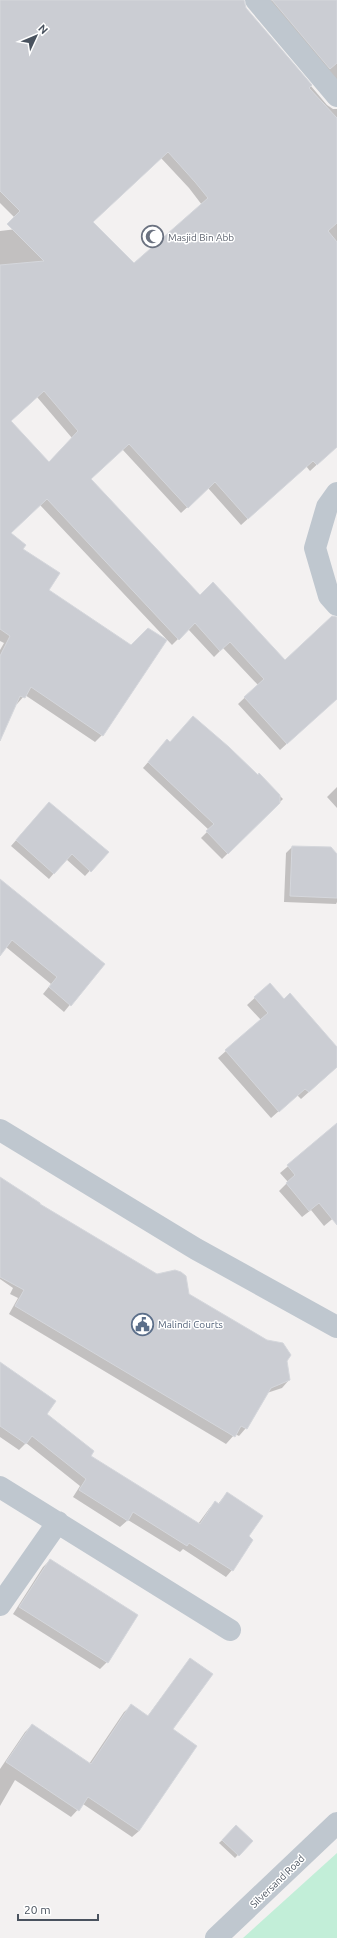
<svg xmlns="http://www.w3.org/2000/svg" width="337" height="1938" viewBox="0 0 337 1938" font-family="Ubuntu,sans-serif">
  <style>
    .green { fill: #c2eed8 }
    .shadow { fill: #0003; fill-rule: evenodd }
    .building { fill: #cbcdd3; stroke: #d5d7dc; fill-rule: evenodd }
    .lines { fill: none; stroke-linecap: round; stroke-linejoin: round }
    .minor { stroke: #bfc7cf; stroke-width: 22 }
    .labels { text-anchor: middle; stroke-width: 3; stroke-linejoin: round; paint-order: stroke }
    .worship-label { font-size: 10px; fill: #5b616d; stroke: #fff; text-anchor: start }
    .service-label { font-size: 10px; fill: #4e5e75; stroke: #fff; text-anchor: start }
    .street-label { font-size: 10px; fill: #49525e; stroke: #fff }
  </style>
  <rect width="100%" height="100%" fill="#f3f1f1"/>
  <!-- green -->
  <path class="green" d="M 337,1853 L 337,1938 L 243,1938 Z"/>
  <!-- shadow -->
  <path class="shadow" d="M 0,0 L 243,0 L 246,9 L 327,105 L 333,109 L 337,109 L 337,446 L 310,471 L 306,466 L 241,525 L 208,488 L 181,513 L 122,449 L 90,479 L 200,596 L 285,661 L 337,623 L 337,698 L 280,750 L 238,704 L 258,685 L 223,648 L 214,657 L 188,629 L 172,645 L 40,505 L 0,494 L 0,231 L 25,228 L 0,203 ZM 161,158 L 189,188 L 202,205 L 134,264 L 92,222 ZM 37,397 L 72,438 L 48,463 L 10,421 Z
    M 261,0 L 337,2 L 337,90 Z
    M 0,518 L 48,590 L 102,735 L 95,742 L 25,695 L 17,704 L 15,704 L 0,738 L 0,650 L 4,643 L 0,641 Z
    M 170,743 L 258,776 L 259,775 L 283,799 L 222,859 L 201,838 L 209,830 L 143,768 L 162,746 Z
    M 337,787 L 337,808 L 327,797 Z
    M 44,808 L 107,852 L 85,876 L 66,859 L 49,879 L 11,846 Z
    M 292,847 L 330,848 L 337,855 L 337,902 L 336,904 L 284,902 L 286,853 Z
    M 0,881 L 103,964 L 64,1012 L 43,994 L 51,984 L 6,947 L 0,953 Z
    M 270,984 L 284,1000 L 337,1048 L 337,1067 L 301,1099 L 297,1095 L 271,1118 L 218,1058 L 261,1020 L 247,1005 Z
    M 337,1125 L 337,1215 L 324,1226 L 311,1210 L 302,1217 L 279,1191 L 288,1182 L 280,1173 Z
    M 0,1178 L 38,1205 L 188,1295 L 286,1361 L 289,1380 L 282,1388 L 267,1393 L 246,1428 L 239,1436 L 235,1434 L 226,1444 L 9,1314 L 18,1298 L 10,1294 L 13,1288 L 0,1279 Z
    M 0,1366 L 46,1414 L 89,1456 L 198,1524 L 209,1509 L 215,1502 L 218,1504 L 227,1493 L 248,1536 L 232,1570 L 226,1577 L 183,1549 L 180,1552 L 128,1520 L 120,1527 L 73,1497 L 80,1486 L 26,1443 L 19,1450 L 0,1437 Z
    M 50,1560 L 137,1616 L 107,1662 L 100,1669 L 13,1614 L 43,1567 Z
    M 190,1659 L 172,1729 L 139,1831 L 132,1837 L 83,1804 L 71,1817 L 15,1780 L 0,1806 L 0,1769 L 25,1732 L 32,1725 L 89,1764 L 124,1712 L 131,1706 L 147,1717 Z
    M 236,1827 L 251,1841 L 235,1858 L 219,1843 Z"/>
  <!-- building -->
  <path class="building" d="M 0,0 L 244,0 L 246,8 L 312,85 L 309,88 L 337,118 L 337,223 L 328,231 L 337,242 L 337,447 L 317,465 L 313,461 L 248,519 L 215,482 L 188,508 L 129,444 L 91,479 L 200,595 L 213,582 L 285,660 L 332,616 L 337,617 L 337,699 L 287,744 L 244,697 L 264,679 L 230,642 L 220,651 L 195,623 L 179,640 L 47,499 L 11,533 L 26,545 L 23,549 L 60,573 L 49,590 L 131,645 L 148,628 L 167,640 L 103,736 L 31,687 L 25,698 L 20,696 L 0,741 L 0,656 L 10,636 L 0,629 L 0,265 L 44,261 L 7,224 L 20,211 L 0,191 ZM 168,152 L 195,182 L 208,198 L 134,263 L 93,222 ZM 44,391 L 78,431 L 49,462 L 11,421 Z
    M 272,0 L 337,0 L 337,63 L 330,69 Z
    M 193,716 L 229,747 L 258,775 L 259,773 L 280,795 L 280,803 L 228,854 L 206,831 L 214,824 L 148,762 L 167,739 L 170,742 Z
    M 49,802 L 109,852 L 91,872 L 72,854 L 54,874 L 16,840 Z
    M 292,846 L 331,847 L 337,854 L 337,898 L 290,896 Z
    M 0,879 L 105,964 L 71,1006 L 49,987 L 57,977 L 12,940 L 0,956 Z
    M 270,983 L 284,999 L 290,993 L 337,1047 L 337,1067 L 309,1092 L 305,1089 L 279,1112 L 225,1050 L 268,1013 L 254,997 Z
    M 337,1123 L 337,1225 L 319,1203 L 309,1211 L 286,1183 L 295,1175 L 287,1165 Z
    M 0,1177 L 40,1203 L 40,1204 L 157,1274 L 175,1270 L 181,1272 L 186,1276 L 189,1294 L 267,1340 L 283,1343 L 291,1355 L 287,1361 L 290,1380 L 271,1388 L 247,1429 L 241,1426 L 235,1437 L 15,1306 L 24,1290 L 0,1277 Z
    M 0,1362 L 56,1401 L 47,1414 L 94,1451 L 91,1456 L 200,1524 L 215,1501 L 219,1504 L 227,1492 L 263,1516 L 249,1536 L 253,1540 L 233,1571 L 189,1543 L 187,1546 L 133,1512 L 128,1521 L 79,1490 L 86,1479 L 32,1436 L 26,1444 L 0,1426 Z
    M 50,1559 L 138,1615 L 108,1663 L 19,1607 Z
    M 190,1658 L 213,1674 L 173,1729 L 197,1746 L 139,1831 L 88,1797 L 79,1811 L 6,1762 L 32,1724 L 91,1764 L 131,1704 L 148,1716 Z
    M 236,1825 L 253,1841 L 239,1856 L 222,1840 Z"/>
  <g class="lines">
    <!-- minor -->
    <path class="minor" d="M 256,0 L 337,96
      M 337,493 L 327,507 L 315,548 L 329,596 L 337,605
      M 0,1130 L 196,1249 L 337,1327
      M 0,1487 L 230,1630
      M 0,1605 L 58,1522
      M 216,1938 L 337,1823"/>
  </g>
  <!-- icons -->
  <defs>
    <symbol id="mosque-ring" viewBox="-11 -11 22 22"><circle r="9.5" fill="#fff" stroke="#6b7280" stroke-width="1.5"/><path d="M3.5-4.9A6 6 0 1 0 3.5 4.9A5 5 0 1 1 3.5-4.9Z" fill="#6b7280"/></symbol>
    <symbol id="civic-ring" viewBox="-11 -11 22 22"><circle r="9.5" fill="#fff" stroke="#5c6f8a" stroke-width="1.5"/><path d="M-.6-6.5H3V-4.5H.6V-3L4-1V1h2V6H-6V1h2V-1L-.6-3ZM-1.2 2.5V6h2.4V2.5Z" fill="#5c6f8a"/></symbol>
  </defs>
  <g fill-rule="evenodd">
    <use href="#mosque-ring" x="140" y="224" width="25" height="25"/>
    <use href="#civic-ring" x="130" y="1312" width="25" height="25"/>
  </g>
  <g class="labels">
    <!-- worship labels -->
    <g class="worship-label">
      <text x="168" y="241">Masjid Bin Abb</text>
    </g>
    <!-- service labels -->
    <g class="service-label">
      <text x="158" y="1328">Malindi Courts</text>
    </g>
    <!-- street labels -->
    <g class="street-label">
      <text transform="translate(277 1881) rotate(-44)" y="4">Silversand Road</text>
    </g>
  </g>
  <!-- north arrow -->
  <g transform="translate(36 36) rotate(46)" stroke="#ffffff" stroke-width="3" paint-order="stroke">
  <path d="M0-3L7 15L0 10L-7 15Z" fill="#49525e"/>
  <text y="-6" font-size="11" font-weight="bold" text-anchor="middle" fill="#49525e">N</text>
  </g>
  <!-- scale -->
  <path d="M18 1914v6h80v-6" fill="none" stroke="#49525e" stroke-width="2"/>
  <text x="24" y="1914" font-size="12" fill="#49525e" stroke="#ffffff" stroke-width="3" paint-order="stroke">20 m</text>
</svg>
